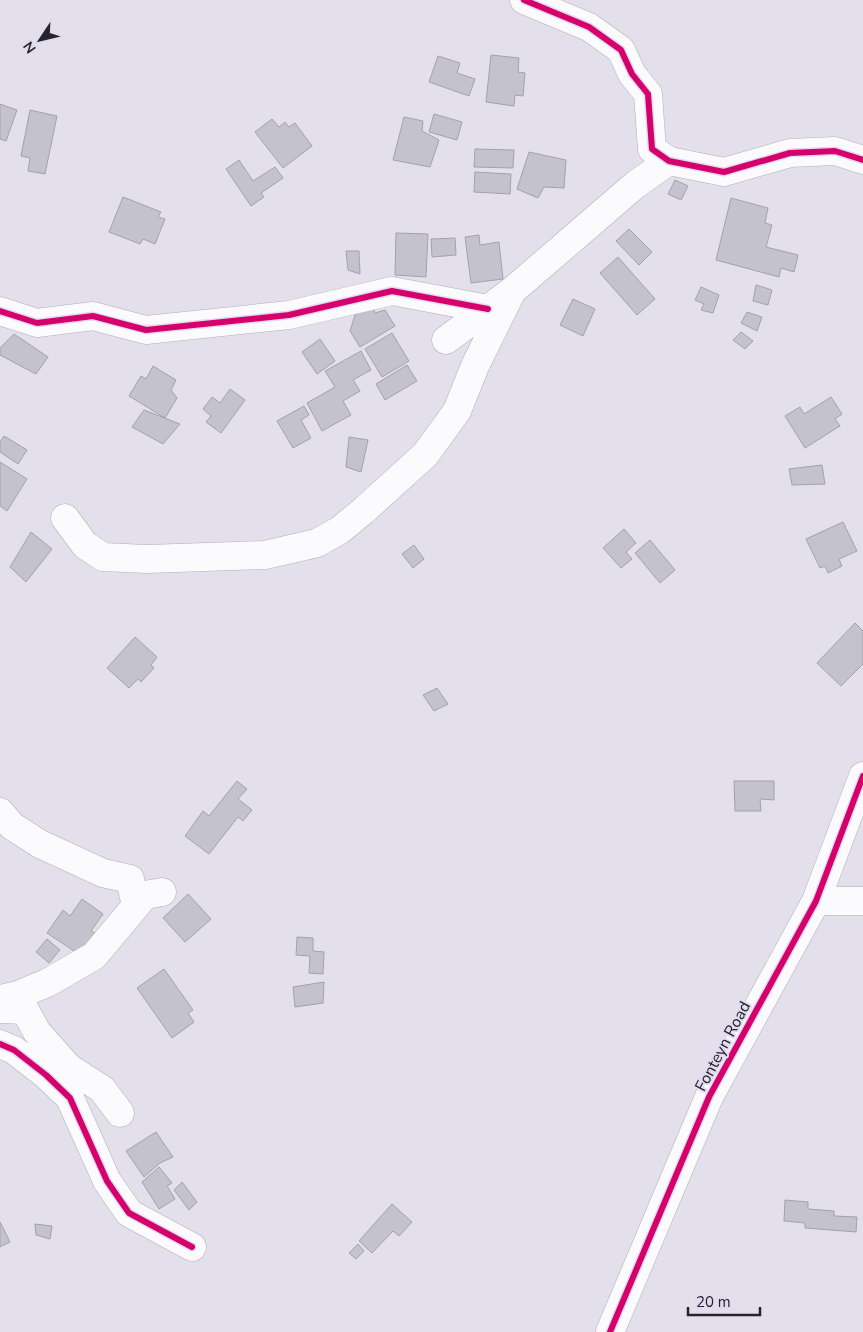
<svg xmlns="http://www.w3.org/2000/svg" width="863" height="1332" viewBox="0 0 863 1332" font-family="'Nunito Sans',sans-serif">
  <style>
    .building { fill: #c4c3cd; stroke: #a3a1aa }
    .lines { fill: none; stroke-linecap: round; stroke-linejoin: round }
    .minor-casing { stroke: #b0aeb7; stroke-width: 29 }
    .minor { stroke: #fbfafc; stroke-width: 28 }
    .cycleway-casing { stroke: #e1dbf0; stroke-width: 9 }
    .cycleway { stroke: #d6006c; stroke-width: 6 }
    .labels { text-anchor: middle; stroke-width: 4; stroke-linejoin: round; paint-order: stroke }
    .street-label { font-size: 16px; fill: #25232b; stroke: #e1dbf0 }
  </style>
  <rect width="100%" height="100%" fill="#e3e0eb"/>
  <!-- building -->
  <path class="building" d="M 491,55 L 519,58 L 518,72 L 525,73 L 523,96 L 515,95 L 514,106 L 486,102 Z
    M 438,56 L 460,63 L 457,73 L 475,79 L 469,96 L 429,82 Z
    M 0,104 L 17,110 L 6,141 L 0,139 Z
    M 30,110 L 57,116 L 45,174 L 28,171 L 30,158 L 21,156 Z
    M 434,114 L 462,122 L 457,140 L 429,132 Z
    M 404,117 L 423,121 L 422,131 L 439,140 L 430,167 L 393,160 Z
    M 272,119 L 279,127 L 285,122 L 289,127 L 295,123 L 312,146 L 283,168 L 255,132 Z
    M 475,149 L 514,150 L 513,168 L 474,167 Z
    M 529,152 L 566,160 L 564,188 L 544,187 L 538,198 L 517,189 Z
    M 239,160 L 253,181 L 275,167 L 283,178 L 261,193 L 264,197 L 251,206 L 226,169 Z
    M 475,172 L 511,174 L 510,194 L 474,192 Z
    M 675,180 L 688,186 L 681,200 L 668,194 Z
    M 123,197 L 161,212 L 158,217 L 165,219 L 155,244 L 143,239 L 140,244 L 109,232 Z
    M 731,198 L 768,208 L 765,223 L 772,225 L 766,247 L 798,255 L 794,272 L 781,268 L 779,277 L 716,260 Z
    M 629,229 L 652,252 L 639,265 L 616,241 Z
    M 396,233 L 428,234 L 426,277 L 395,275 Z
    M 479,235 L 480,245 L 499,242 L 503,279 L 471,283 L 465,237 Z
    M 455,238 L 456,255 L 432,257 L 431,239 Z
    M 346,251 L 359,251 L 360,274 L 348,270 Z
    M 618,257 L 655,299 L 637,315 L 600,273 Z
    M 756,285 L 772,290 L 768,305 L 753,301 Z
    M 701,287 L 719,295 L 713,313 L 701,310 L 704,304 L 695,300 Z
    M 573,299 L 595,309 L 583,336 L 560,325 Z
    M 371,304 L 375,313 L 385,310 L 395,326 L 360,347 L 350,331 L 355,315 Z
    M 747,312 L 762,317 L 757,331 L 741,323 Z
    M 741,332 L 753,341 L 745,349 L 733,340 Z
    M 392,333 L 409,361 L 382,377 L 365,349 Z
    M 14,334 L 48,357 L 36,374 L 0,355 L 0,348 Z
    M 320,339 L 335,361 L 317,374 L 302,352 Z
    M 361,351 L 371,370 L 353,380 L 360,391 L 343,401 L 351,415 L 322,431 L 307,403 L 335,387 L 325,371 Z
    M 407,365 L 417,381 L 385,400 L 376,384 Z
    M 153,366 L 176,380 L 171,390 L 177,398 L 165,418 L 129,396 L 141,376 L 146,379 Z
    M 230,389 L 245,400 L 221,433 L 206,422 L 211,416 L 203,409 L 212,397 L 220,403 Z
    M 831,397 L 842,414 L 835,419 L 840,426 L 805,448 L 785,416 L 800,407 L 804,414 Z
    M 304,406 L 309,415 L 301,420 L 311,438 L 293,448 L 277,421 Z
    M 144,410 L 180,424 L 163,444 L 132,427 Z
    M 4,436 L 27,450 L 18,464 L 0,452 L 0,442 Z
    M 349,437 L 368,440 L 361,472 L 346,467 Z
    M 0,462 L 27,479 L 7,511 L 0,506 Z
    M 822,465 L 825,484 L 792,485 L 789,469 Z
    M 843,522 L 857,551 L 839,559 L 842,566 L 828,573 L 825,566 L 820,568 L 806,539 Z
    M 624,529 L 636,543 L 626,552 L 632,559 L 621,568 L 603,548 Z
    M 31,532 L 52,549 L 26,582 L 10,567 Z
    M 650,540 L 675,570 L 660,583 L 635,553 Z
    M 414,545 L 424,559 L 413,568 L 402,554 Z
    M 855,623 L 863,631 L 863,664 L 841,686 L 817,663 Z
    M 135,637 L 157,657 L 151,665 L 154,668 L 141,682 L 138,679 L 129,688 L 107,668 Z
    M 437,688 L 448,704 L 434,711 L 423,695 Z
    M 237,781 L 247,789 L 238,799 L 252,810 L 243,821 L 238,817 L 209,854 L 185,836 L 203,811 L 209,816 Z
    M 734,781 L 774,781 L 774,800 L 760,799 L 761,811 L 735,811 Z
    M 188,894 L 211,919 L 185,942 L 163,918 Z
    M 82,899 L 103,914 L 91,931 L 95,933 L 80,955 L 47,933 L 63,910 L 70,916 Z
    M 297,937 L 313,938 L 313,951 L 324,952 L 323,974 L 309,973 L 310,956 L 296,955 Z
    M 47,939 L 60,950 L 49,963 L 36,952 Z
    M 164,969 L 193,1010 L 188,1013 L 194,1022 L 172,1038 L 137,988 Z
    M 324,982 L 323,1003 L 295,1007 L 293,987 Z
    M 156,1132 L 173,1157 L 160,1163 L 144,1177 L 126,1151 Z
    M 159,1167 L 172,1183 L 167,1186 L 175,1199 L 159,1209 L 142,1182 Z
    M 182,1182 L 197,1202 L 189,1210 L 174,1190 Z
    M 785,1200 L 808,1202 L 808,1209 L 834,1211 L 834,1216 L 857,1217 L 856,1232 L 805,1228 L 805,1223 L 784,1221 Z
    M 392,1204 L 412,1222 L 399,1236 L 393,1231 L 372,1253 L 359,1241 Z
    M 0,1222 L 10,1242 L 0,1247 Z
    M 35,1224 L 52,1226 L 50,1239 L 36,1235 Z
    M 358,1244 L 364,1251 L 356,1259 L 349,1253 Z"/>
  <g class="lines">
    <defs>
      <path id="minor" d="M 524,0 L 589,27 L 621,50 L 632,74 L 648,94 L 652,149 L 669,161 L 724,172 L 790,153 L 835,151 L 863,160
        M 0,311 L 37,323 L 93,316 L 146,330 L 289,315 L 392,291 L 488,309
        M 446,340 L 512,291 L 635,185 L 669,161
        M 65,518 L 85,545 L 103,557 L 147,559 L 265,555 L 317,543 L 340,530 L 363,511 L 425,455 L 457,411 L 475,366 L 512,291
        M 0,812 L 12,826 L 40,844 L 103,873 L 130,879 L 136,906
        M 816,901 L 863,901
        M 0,999 L 18,995 L 47,983 L 94,956 L 145,895 L 162,892
        M 0,1009 L 25,1010 L 37,1032 L 69,1068 L 102,1089 L 120,1113
        M 0,1044 L 14,1050 L 46,1075 L 70,1098 L 107,1181 L 129,1213 L 192,1247
        M 610,1332 L 709,1097 L 816,901 L 863,776"/>
    </defs>
    <!-- minor casing -->
    <use href="#minor" class="minor-casing"/>
    <!-- minor -->
    <use href="#minor" class="minor"/>
    <defs>
      <path id="cycleway" d="M 524,0 L 589,27 L 621,50 L 632,74 L 648,94 L 652,149 L 669,161 L 724,172 L 790,153 L 835,151 L 863,160
        M 0,311 L 37,323 L 93,316 L 146,330 L 289,315 L 392,291 L 488,309
        M 0,1044 L 14,1050 L 46,1075 L 70,1098 L 107,1181 L 129,1213 L 192,1247
        M 610,1332 L 709,1097 L 816,901 L 863,776"/>
    </defs>
    <!-- cycleway casing -->
    <use href="#cycleway" class="cycleway-casing"/>
    <!-- cycleway -->
    <use href="#cycleway" class="cycleway"/>
  </g>
  <g class="labels">
    <!-- street labels -->
    <g class="street-label">
      <text transform="translate(722 1046) rotate(-62)" y="6">Fonteyn Road</text>
    </g>
  </g>
  <!-- north arrow -->
  <g transform="translate(40 40) rotate(235)" stroke="#e1dbf0" stroke-width="4" paint-order="stroke">
  <path d="M0-4L9 19L0 12L-9 19Z" fill="#25232b"/>
  <text y="-8" font-size="14" font-weight="bold" text-anchor="middle" fill="#25232b">N</text>
  </g>
  <!-- scale -->
  <path d="M688 1307v8h72v-8" fill="none" stroke="#25232b" stroke-width="2.5"/>
  <text x="696" y="1307" font-size="15" fill="#25232b" stroke="#e1dbf0" stroke-width="4" paint-order="stroke">20 m</text>
</svg>
